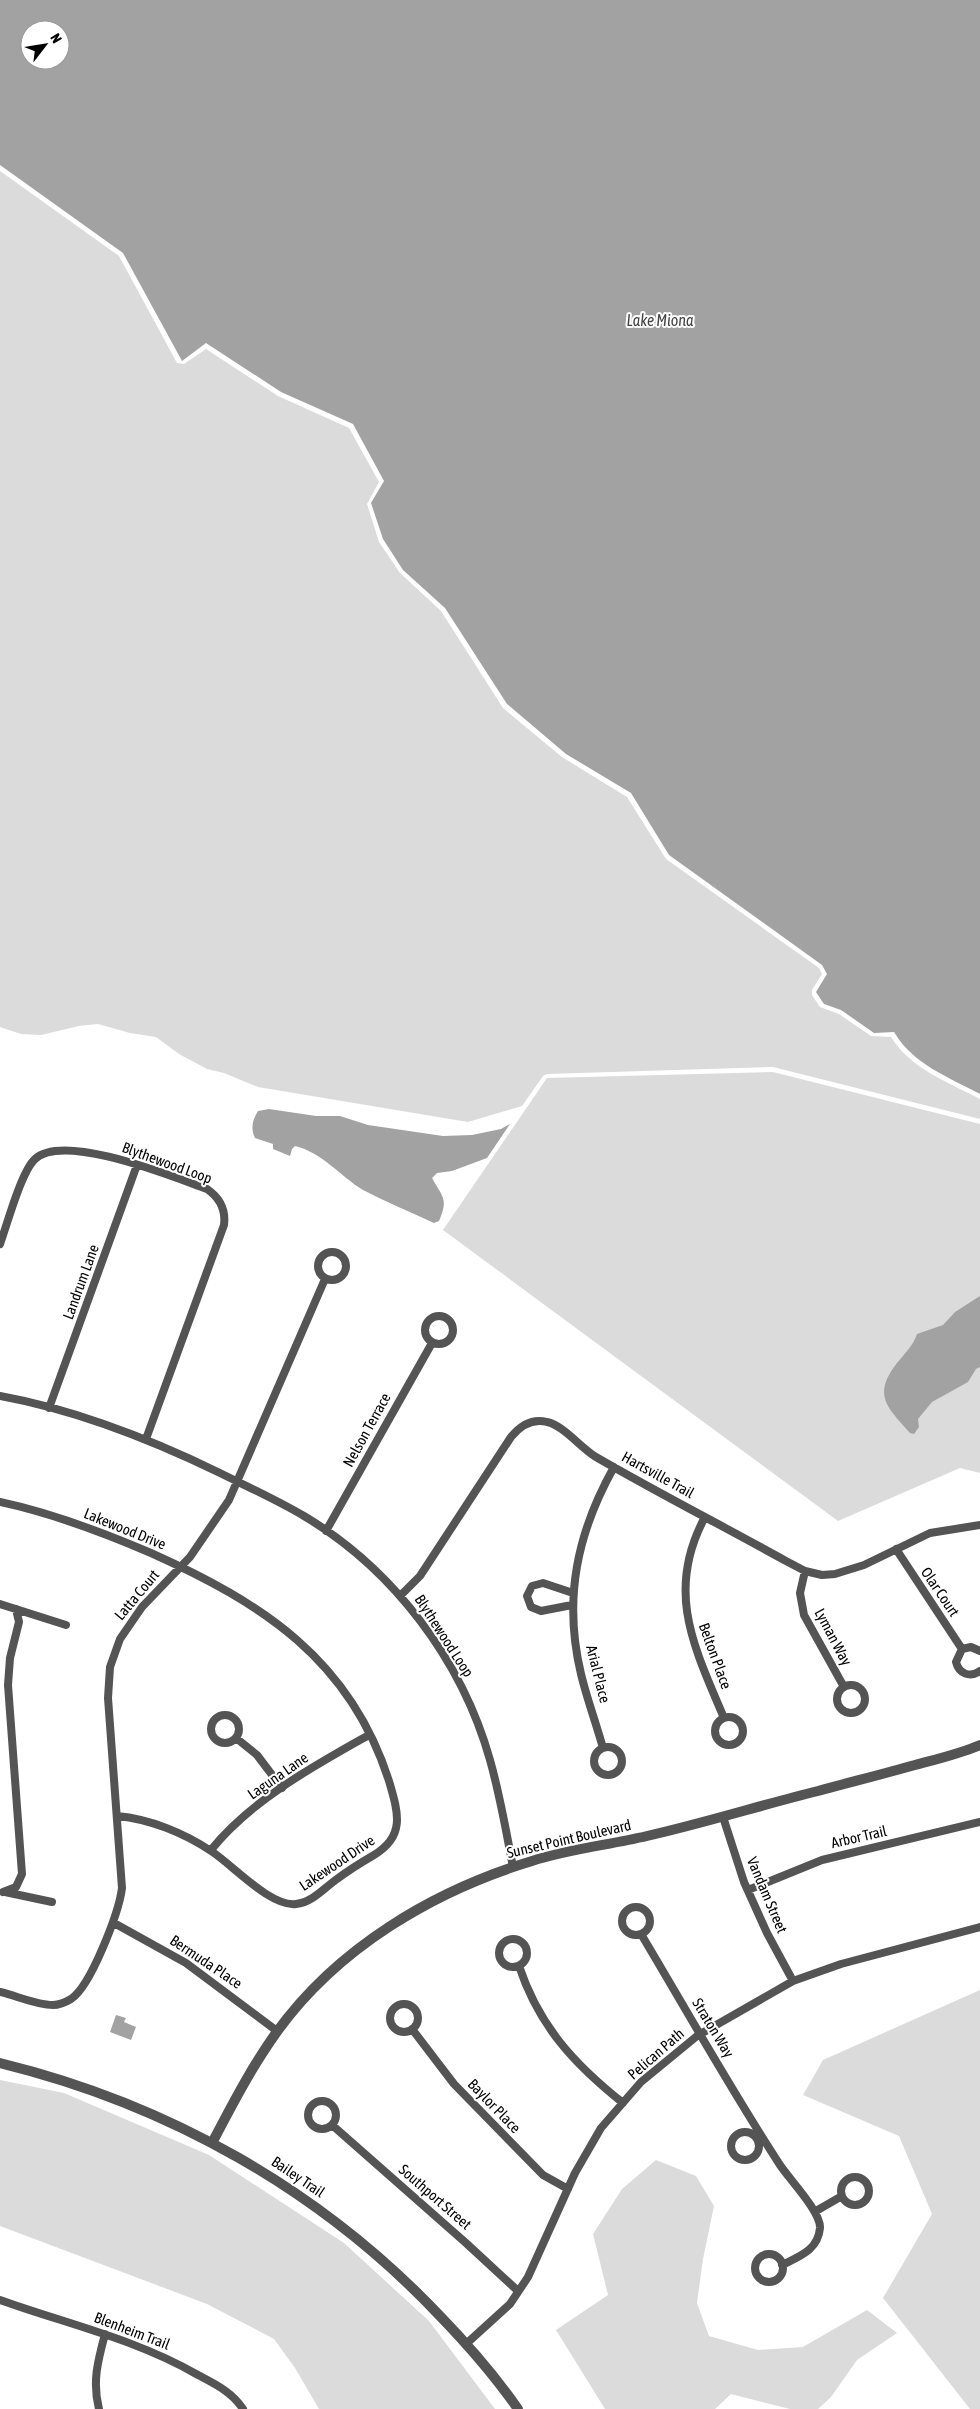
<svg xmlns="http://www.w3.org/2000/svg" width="980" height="2409" viewBox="0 0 980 2409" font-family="'Asap Condensed',sans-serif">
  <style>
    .green { fill: #dbdbdb }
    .water { fill: #a2a2a2; fill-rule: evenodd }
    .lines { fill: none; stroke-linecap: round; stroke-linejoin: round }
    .minor { stroke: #545454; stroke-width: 8 }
    .tertiary { stroke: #545454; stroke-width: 10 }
    .labels { text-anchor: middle; stroke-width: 4; stroke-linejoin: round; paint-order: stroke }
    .street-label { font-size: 15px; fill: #000; stroke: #fff }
    .water-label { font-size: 16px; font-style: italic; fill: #434343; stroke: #fff }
  </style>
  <rect width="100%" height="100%" fill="#fff"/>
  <!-- green -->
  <path class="green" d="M 0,171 L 119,256 L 177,363 L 184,364 L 206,349 L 278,396 L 349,428 L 379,482 L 367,504 L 379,542 L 400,573 L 441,611 L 503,708 L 562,757 L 627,797 L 666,859 L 819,968 L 822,974 L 812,990 L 812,995 L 820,1007 L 839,1014 L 871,1036 L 891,1037 C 911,1069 948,1082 980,1099 L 980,1119 L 773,1067 L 547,1074 L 543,1076 L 522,1106 L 468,1122 L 258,1087 L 224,1073 L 207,1069 L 179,1054 L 156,1037 L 130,1033 L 98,1024 L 79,1026 L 41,1035 L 21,1034 L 0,1027 Z
    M 773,1072 L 980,1124 L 980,1473 L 960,1468 L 838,1521 L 443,1230 L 547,1078 Z
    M 980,1990 L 980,2409 L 970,2409 L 883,2298 L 932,2214 L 899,2136 L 803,2095 L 823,2060 Z
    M 0,2080 L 64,2093 L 209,2155 L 344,2243 L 429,2321 L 495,2409 L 319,2409 L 295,2368 L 274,2339 L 207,2304 L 0,2226 Z
    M 656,2160 L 696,2176 L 714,2206 L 703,2259 L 697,2303 L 709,2336 L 758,2350 L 803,2347 L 867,2310 L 897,2333 L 857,2360 L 831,2397 L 818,2409 L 790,2409 L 731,2394 L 715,2409 L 605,2409 L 556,2330 L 608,2295 L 593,2234 L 622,2189 Z"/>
  <!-- water -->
  <path class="water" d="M 0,0 L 980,0 L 980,1094 C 948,1077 913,1064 894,1032 L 874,1033 L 841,1010 L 824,1004 L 816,992 L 827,974 L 822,965 L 669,855 L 631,793 L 566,754 L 507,704 L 445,608 L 403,570 L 383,539 L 371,503 L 384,481 L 353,424 L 281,392 L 206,343 L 182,361 L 123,253 L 0,165 ZM 30,30 L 60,30 L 60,60 L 30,60 Z
    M 269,1109 L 316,1116 L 340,1116 L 368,1125 L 443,1136 L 472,1135 L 501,1129 L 510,1124 L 487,1158 L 452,1171 L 437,1173 L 432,1178 C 442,1197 449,1198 439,1221 L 434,1223 C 411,1212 386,1202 363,1190 C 340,1176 323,1153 295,1146 L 292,1149 L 290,1156 L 273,1149 L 273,1144 L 255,1138 C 250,1128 253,1119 258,1111 Z
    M 980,1296 L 980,1367 L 976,1369 L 968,1382 L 932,1402 L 918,1419 L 919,1427 L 914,1434 L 910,1433 C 887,1407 872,1395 897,1363 C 905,1353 913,1346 917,1334 L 943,1325 L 955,1312 Z
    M 116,2015 L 126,2018 L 124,2022 L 136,2027 L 131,2040 L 110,2032 Z"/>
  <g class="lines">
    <!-- minor -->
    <path class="minor" d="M 0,1244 C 7,1225 21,1172 35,1159 C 64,1132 173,1177 207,1189 C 220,1198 226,1209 224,1225 L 146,1439
      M318 1266a14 14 0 1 1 28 0a14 14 0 1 1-28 0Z
      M425 1330a14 14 0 1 1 28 0a14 14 0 1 1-28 0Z
      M 0,1396 C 77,1410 150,1439 220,1473 C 248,1487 277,1500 304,1516 C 393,1569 462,1660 490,1760 C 500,1795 506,1831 513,1867
      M 49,1408 L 137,1165
      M 0,1502 C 52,1513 102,1532 151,1553 C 262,1603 350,1659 389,1781 C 398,1812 406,1836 374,1855 C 362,1862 349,1870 337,1879 C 324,1888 313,1902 296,1904 C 270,1907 233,1865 211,1851 C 184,1833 150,1819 117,1816
      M 705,1517 C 665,1591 694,1647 724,1718
      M 326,1531 L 432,1343
      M 896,1549 L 962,1649
      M 805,1571 L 800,1593 L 804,1615 L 844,1687
      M 400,1596 L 420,1576 L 511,1437 C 520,1426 532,1418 547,1422 C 563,1425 581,1448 596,1457 C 658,1493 723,1526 786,1561 L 805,1571 L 822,1575 L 835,1574 L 864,1565 L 930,1533 L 980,1525
      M 0,1604 L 66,1625
      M 572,1605 L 541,1611 L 531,1607 L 527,1596 L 532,1586 L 543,1583 L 573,1593
      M 980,1651 L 971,1647 L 962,1649 L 956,1662 C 959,1674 970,1678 980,1671
      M837 1699a14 14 0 1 1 28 0a14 14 0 1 1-28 0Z
      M211 1729a14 14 0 1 1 28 0a14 14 0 1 1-28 0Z
      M715 1731a14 14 0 1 1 28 0a14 14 0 1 1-28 0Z
      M 236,1738 L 257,1755 L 282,1788
      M594 1761a14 14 0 1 1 28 0a14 14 0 1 1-28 0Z
      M 603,1748 C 596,1723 587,1699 581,1674 C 563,1599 577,1533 614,1467
      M 723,1817 L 744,1882 L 767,1933 L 793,1981
      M 211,1850 C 251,1800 314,1766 369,1735
      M 748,1890 L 822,1860 L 980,1822
      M 3,1892 L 16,1887 L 22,1874 L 8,1685 L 10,1658 L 19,1622 L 16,1609
      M 5,1892 L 52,1902
      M622 1921a14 14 0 1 1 28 0a14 14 0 1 1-28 0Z
      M 114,1923 L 186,1963 L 277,2031
      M 641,1934 C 687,2011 731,2090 780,2165 C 790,2180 821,2212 820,2228 C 818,2250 800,2256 782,2265
      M499 1953a14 14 0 1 1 28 0a14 14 0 1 1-28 0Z
      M 519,1966 C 539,2026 574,2064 623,2103
      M 0,1992 C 17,1996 36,2005 53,2005 C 58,2005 66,2002 71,1999 C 91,1986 119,1912 122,1888 L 108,1698 L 110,1667 L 120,1639 L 142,1607 L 190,1557 L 229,1500 L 325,1279
      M390 2018a14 14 0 1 1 28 0a14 14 0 1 1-28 0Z
      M 412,2029 L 454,2084 L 543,2175 L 568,2189
      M308 2115a14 14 0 1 1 28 0a14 14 0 1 1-28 0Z
      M 332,2125 L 466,2243 L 518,2291
      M731 2146a14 14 0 1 1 28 0a14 14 0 1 1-28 0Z
      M841 2191a14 14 0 1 1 28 0a14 14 0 1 1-28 0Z
      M 816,2211 L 842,2196
      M755 2268a14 14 0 1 1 28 0a14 14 0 1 1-28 0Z
      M 0,2300 C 67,2324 136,2339 198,2375 C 215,2384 232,2392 243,2409
      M 466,2344 L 510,2304 L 528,2277 L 575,2173 L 601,2128 L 641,2082 L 697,2036 L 793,1981 L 841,1964 L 980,1927
      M 99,2409 C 92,2382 98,2360 105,2334"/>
    <!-- tertiary -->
    <path class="tertiary" d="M 0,2063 C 168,2104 321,2190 440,2316 C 468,2345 495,2376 518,2409
      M 212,2143 C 232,2105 251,2068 276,2033 C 337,1948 433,1891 532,1861 C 569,1849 609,1845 647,1836 C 705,1823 761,1805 818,1791 C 851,1782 883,1774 915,1765 C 937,1759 959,1754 980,1745"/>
  </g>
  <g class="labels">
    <!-- street labels -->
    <g class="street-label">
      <text transform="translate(167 1163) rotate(20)" y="5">Blythewood Loop</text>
      <text transform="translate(81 1282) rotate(-70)" y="5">Landrum Lane</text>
      <text transform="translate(367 1430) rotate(-61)" y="5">Nelson Terrace</text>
      <text transform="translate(658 1475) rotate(29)" y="5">Hartsville Trail</text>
      <text transform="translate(125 1529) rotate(22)" y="5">Lakewood Drive</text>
      <text transform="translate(940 1592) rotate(56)" y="5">Olar Court</text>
      <text transform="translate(137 1595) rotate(-50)" y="5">Latta Court</text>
      <text transform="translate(444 1636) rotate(57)" y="5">Blythewood Loop</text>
      <text transform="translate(833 1637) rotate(62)" y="5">Lyman Way</text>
      <text transform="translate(715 1656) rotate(70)" y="5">Belton Place</text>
      <text transform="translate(598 1674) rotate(76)" y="5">Arial Place</text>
      <text transform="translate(278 1776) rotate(-35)" y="5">Laguna Lane</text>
      <text transform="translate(859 1837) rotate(-13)" y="5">Arbor Trail</text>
      <text transform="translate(569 1839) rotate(-13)" y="5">Sunset Point Boulevard</text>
      <text transform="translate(337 1863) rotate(-34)" y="5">Lakewood Drive</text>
      <text transform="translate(767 1895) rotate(67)" y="5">Vandam Street</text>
      <text transform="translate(206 1962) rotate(34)" y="5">Bermuda Place</text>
      <text transform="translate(713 2028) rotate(59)" y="5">Straton Way</text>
      <text transform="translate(656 2054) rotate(-41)" y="5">Pelican Path</text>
      <text transform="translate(494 2106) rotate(46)" y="5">Baylor Place</text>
      <text transform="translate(298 2177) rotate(34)" y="5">Bailey Trail</text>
      <text transform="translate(435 2197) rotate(41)" y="5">Southport Street</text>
      <text transform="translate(132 2331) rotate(21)" y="5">Blenheim Trail</text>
    </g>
    <!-- water labels -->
    <g class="water-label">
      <text x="660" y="326">Lake Miona</text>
    </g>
  </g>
  <!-- north arrow -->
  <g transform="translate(45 45) rotate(59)"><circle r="24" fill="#ffffff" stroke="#999999"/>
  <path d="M0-4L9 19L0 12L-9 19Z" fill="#000000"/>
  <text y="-8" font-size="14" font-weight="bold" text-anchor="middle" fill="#000000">N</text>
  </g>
</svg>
